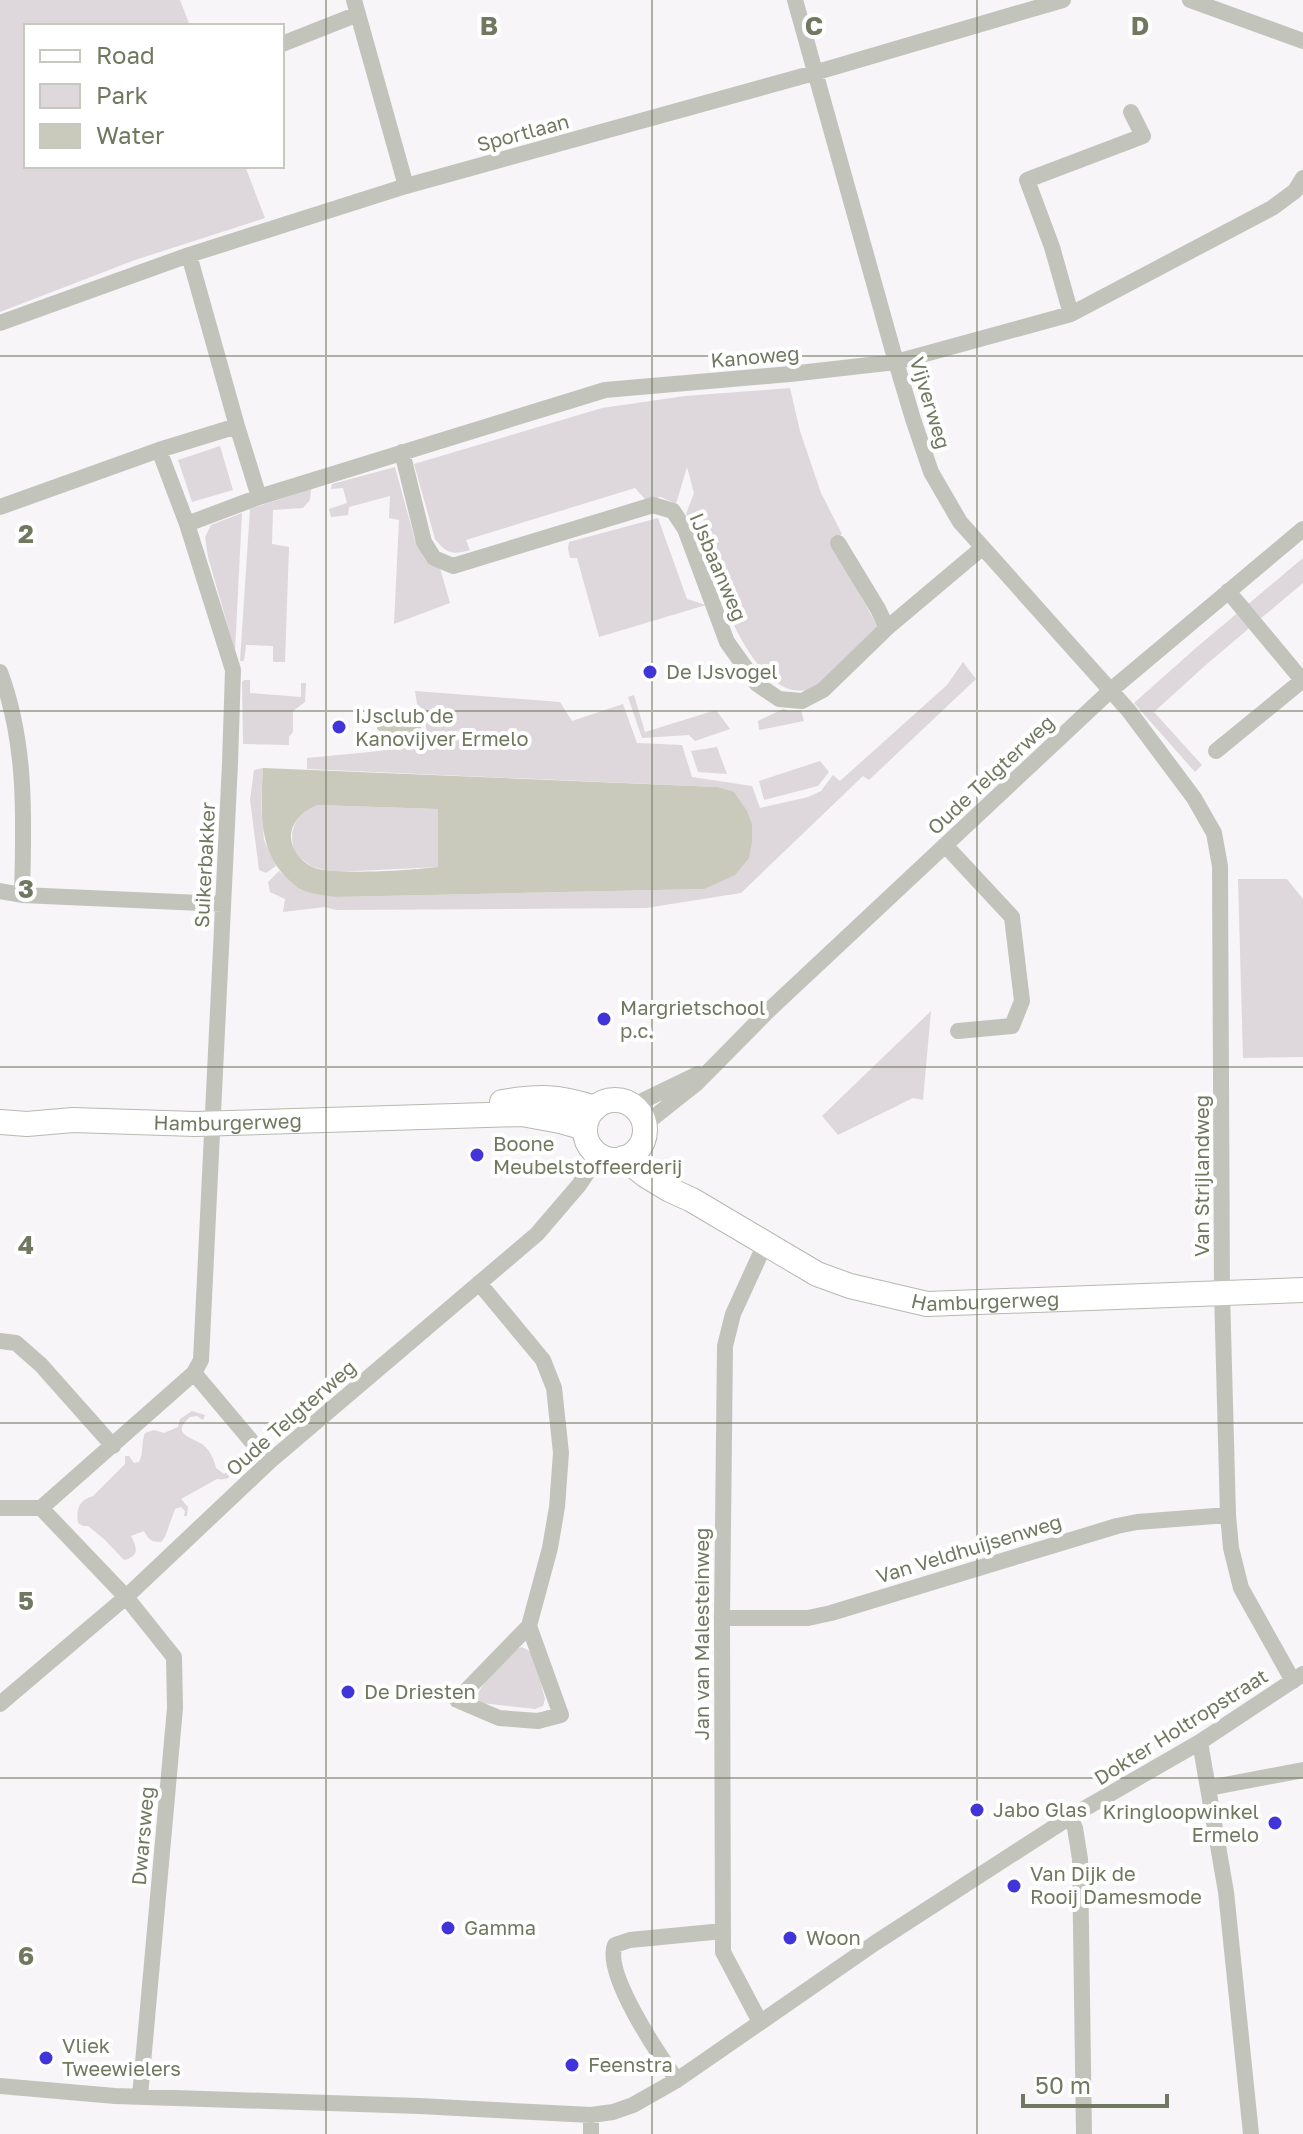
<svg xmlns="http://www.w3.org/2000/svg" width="1303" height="2134" viewBox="0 0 1303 2134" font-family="'Golos Text',sans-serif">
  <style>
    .green { fill: #ded7db }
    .water { fill: #c9cabc; fill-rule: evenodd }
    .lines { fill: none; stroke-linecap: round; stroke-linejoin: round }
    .secondary-casing { stroke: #b6b9af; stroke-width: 26 }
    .street { stroke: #c2c4bc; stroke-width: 16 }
    .secondary { stroke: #fff; stroke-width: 24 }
    .grid { fill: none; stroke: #717860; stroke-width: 2; stroke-opacity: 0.55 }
    .poi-dot { fill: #4134d9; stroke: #fff; stroke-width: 3 }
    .labels { text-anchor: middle; stroke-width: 8; stroke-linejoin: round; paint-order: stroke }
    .street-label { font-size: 20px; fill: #717860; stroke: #fff }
    .poi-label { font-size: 20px; fill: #717860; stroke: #fff; text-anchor: start }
    .grid-label { font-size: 26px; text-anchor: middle; font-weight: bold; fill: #717860; stroke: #fff; stroke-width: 8; stroke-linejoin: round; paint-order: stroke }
  </style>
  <rect width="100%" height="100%" fill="#f7f5f8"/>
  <!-- green -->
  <path class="green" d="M 0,0 L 180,0 L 190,26 L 26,26 L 26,166 L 245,166 L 265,218 L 135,260 L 0,312 Z
    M 790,388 L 800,431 L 821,493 L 842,534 L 831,542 L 879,629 L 817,686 C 773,710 737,635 724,603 L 736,593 L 732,584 L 715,593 L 713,585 L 723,573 L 703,519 L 691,524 L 686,514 L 694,493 L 687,467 L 676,504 L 661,497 L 646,500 L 635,488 L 466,540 L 470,550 C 452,555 447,554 435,539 L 414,464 L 602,408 L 685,396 Z
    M 220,446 L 233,490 L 192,502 L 178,460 Z
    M 395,467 L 415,540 L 426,561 L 440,568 L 450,603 L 394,624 L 399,520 L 389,518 L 390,496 L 349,507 L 348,515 L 331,517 L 329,509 L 347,503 L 343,488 L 331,489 L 332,484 Z
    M 311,489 L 310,500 L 303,508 L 273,510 L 272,544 L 289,547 L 285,662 L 273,662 L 273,646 L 246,645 L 244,661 L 240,661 L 250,509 Z
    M 242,513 L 235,651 L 208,557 L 205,537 L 211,525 Z
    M 658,518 L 687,599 L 706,605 L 599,637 L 577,558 L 570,558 L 568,548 L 569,542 Z
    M 1303,558 L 1303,583 L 1208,663 L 1154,712 L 1202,765 L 1195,772 L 1134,703 L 1197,647 Z
    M 963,662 L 976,679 L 869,780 L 863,776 L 741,893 L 646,908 L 336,910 L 325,907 L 283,912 L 285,899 L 270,892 L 268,882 L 279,871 L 301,890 L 335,897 L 704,889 L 717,787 L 307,769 L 307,758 L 370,752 L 426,745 L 426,712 L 417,704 L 415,691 L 560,702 L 572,721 L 623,704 L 637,743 L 682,745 L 692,777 L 752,786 L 760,808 L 808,797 L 821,791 L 833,775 L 840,781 L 947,685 Z
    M 244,680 L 250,680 L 250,693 L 301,697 L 301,683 L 306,683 L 305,702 L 293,711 L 293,732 L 289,737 L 289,745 L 243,744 L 242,682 Z
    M 634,695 L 645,732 L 716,710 L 730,729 L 695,741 L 689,735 L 642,738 L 628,697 Z
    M 783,709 L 790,711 L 801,710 L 804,721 L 759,730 L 758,721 Z
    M 717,747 L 727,774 L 698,772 L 691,751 Z
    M 820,761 L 829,772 L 818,786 L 764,800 L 759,781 Z
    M 263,768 L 261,806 L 264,840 L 276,866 L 266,873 L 259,870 L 250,800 L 254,770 Z
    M 317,805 L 438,809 L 438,867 L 336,872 L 312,867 L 294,853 C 289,828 294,816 317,805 Z
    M 1238,879 L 1287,879 L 1303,899 L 1303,1057 L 1243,1058 Z
    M 931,1011 L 923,1100 L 913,1098 L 838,1135 L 822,1116 Z
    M 192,1411 L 205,1415 L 203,1420 L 197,1416 L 190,1417 C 171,1434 189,1436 202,1444 C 210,1450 214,1459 216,1468 L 224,1474 L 230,1469 L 231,1463 L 235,1463 C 234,1475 229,1481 217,1479 L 181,1499 L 188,1507 L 187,1516 L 184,1516 L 185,1511 L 181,1507 L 175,1509 L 165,1537 L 161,1542 C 151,1542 148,1539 144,1531 L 131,1536 C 137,1547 140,1556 124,1560 L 104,1539 L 88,1526 L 83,1526 L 78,1523 C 76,1509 79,1500 93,1496 L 125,1464 L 125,1456 L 129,1456 L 134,1463 L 139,1462 C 144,1453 141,1442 145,1433 L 154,1430 L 164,1433 L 178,1427 L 180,1419 Z
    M 522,1647 L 533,1653 L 545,1699 L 543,1706 L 535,1709 L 482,1703 L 476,1698 C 482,1683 506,1651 522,1647 Z"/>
  <!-- water -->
  <path class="water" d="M 387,709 L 413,710 L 421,718 L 421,730 C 406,741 392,741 377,729 L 379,715 Z
    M 263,768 L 717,787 L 734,792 L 747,811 L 752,824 L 752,841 L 749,858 L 735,875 L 704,889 L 335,897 C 325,895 314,894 304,891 C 298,889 294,884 289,880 C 257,851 261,808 263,768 ZM 317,805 L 438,809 L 438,867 C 412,870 333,876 312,867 C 301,861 291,850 291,837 C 291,821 304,811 317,805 Z"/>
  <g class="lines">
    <defs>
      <g id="secondary">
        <circle cx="615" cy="1130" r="30"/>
        <path d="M 502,1102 C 540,1096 558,1096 595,1108"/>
        <path id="s1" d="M 0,1122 L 27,1124 L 73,1120 L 195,1124 L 522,1114 L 560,1121 L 585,1128"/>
        <path id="s2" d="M 624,1158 L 645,1175 L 670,1190 L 692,1200 L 817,1274 L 850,1286 L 927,1304 L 1303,1290"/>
      </g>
    </defs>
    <!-- secondary casing -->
    <use href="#secondary" class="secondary-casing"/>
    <!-- street -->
    <path class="street" d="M 354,0 L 406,186
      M 795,0 L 896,362 L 913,419 L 931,472 L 960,522 L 1129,711 L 1194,798 L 1214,833 L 1220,866 L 1222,1292 L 1228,1515 L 1231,1548 L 1241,1588 L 1293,1681
      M 1190,0 L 1303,41
      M 282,44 L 358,14
      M 189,255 L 237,426 L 259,497
      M 1071,314 L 1052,247 L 1027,180 L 1143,136 L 1131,112
      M 0,323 L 189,255 L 406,186 L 814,73 L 1063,0
      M 402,452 L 424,542 L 434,558 L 453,566 L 653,505 L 673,511 L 685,529 L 727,642 L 757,684 L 779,699 L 802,701 L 823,690 L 887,628 L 982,548
      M 0,507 L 159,450
      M 187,524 L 259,497 L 605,390 L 790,374 L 896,362 L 1071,314 L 1272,208 L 1295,191 L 1303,178
      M 838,543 L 878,609 L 887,628
      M 1228,591 L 1302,680
      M 0,672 C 27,744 24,819 22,895
      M 1216,751 L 1303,680
      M 945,845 L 1012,917 L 1022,1001 L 1012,1026 L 958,1031
      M 0,891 L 22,895 L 223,904
      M 632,1106 L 698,1074
      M 644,1125 L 697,1083 L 768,1011 L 1111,690 L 1303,529
      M 479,1283 L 543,1360 L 554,1388 L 561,1453 L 557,1507 L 550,1548 L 529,1626 L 457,1700 L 499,1718 L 538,1721 L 561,1715 L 529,1626
      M 0,1341 L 16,1343 L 41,1365 L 113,1446
      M 194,1373 L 269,1462
      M 0,1508 L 41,1508
      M 722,1618 L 808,1618 L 831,1613 L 1117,1526 L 1137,1522 L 1228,1515
      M 0,1704 L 126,1597 L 269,1462 L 537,1234 L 579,1185 L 599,1155
      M 1200,1742 L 1226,1892 L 1251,2134
      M 1209,1788 L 1303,1770
      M 1070,1817 L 1075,1828 L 1080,1859 L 1084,2134
      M 760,2022 L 723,1952 L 722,1618 L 725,1346 L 733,1314 L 765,1244
      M 677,2080 C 659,2055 603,1973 615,1945 L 630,1940 L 723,1931
      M 0,2086 L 115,2096 L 419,2106 L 591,2115 L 613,2112 L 633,2105 L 677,2080 L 875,1943 L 1070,1817 L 1200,1742 L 1303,1674
      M 140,2096 L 175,1708 L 174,1657 L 126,1597 L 41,1508 L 194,1373 L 201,1360 L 230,763 L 233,670 L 187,524 L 159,450 L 237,426
      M 591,2134 L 591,2115"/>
    <!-- secondary -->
    <use href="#secondary" class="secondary"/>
  </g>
  <!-- grid -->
  <path class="grid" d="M 326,0 L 326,2134M 652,0 L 652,2134M 977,0 L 977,2134M 0,356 L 1303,356M 0,711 L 1303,711M 0,1067 L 1303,1067M 0,1423 L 1303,1423M 0,1778 L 1303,1778"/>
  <!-- markers -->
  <g class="poi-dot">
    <circle cx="650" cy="672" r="8"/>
    <circle cx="339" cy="727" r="8"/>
    <circle cx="604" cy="1019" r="8"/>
    <circle cx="477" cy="1155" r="8"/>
    <circle cx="348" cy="1692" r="8"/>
    <circle cx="977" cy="1810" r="8"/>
    <circle cx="1275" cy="1823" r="8"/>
    <circle cx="1014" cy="1886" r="8"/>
    <circle cx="448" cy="1928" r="8"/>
    <circle cx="790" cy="1938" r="8"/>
    <circle cx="46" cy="2058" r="8"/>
    <circle cx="572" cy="2065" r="8"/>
  </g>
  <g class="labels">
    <!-- street labels -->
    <g class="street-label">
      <text transform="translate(523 133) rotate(-15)" y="7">Sportlaan</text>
      <text transform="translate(755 357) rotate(-5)" y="7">Kanoweg</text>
      <text transform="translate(930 403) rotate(73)" y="7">Vijverweg</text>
      <text transform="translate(718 567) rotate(67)" y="7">IJsbaanweg</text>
      <text transform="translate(991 775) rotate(-43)" y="7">Oude Telgterweg</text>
      <text transform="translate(205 865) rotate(-87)" y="7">Suikerbakker</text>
      <text dy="7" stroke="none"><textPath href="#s1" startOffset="228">Hamburgerweg</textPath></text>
      <text transform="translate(1202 1176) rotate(-90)" y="7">Van Strijlandweg</text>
      <text dy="7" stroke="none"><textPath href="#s2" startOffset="398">Hamburgerweg</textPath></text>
      <text transform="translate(291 1418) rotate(-41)" y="7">Oude Telgterweg</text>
      <text transform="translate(969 1549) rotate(-17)" y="7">Van Veldhuijsenweg</text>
      <text transform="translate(702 1634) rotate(-90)" y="7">Jan van Malesteinweg</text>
      <text transform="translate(1181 1727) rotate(-32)" y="7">Dokter Holtropstraat</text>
      <text transform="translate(143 1836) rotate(-85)" y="7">Dwarsweg</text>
    </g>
    <!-- poi labels -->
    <g class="poi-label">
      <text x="666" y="679">De IJsvogel</text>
      <text x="355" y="723">IJsclub de<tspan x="355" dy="23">Kanovijver Ermelo</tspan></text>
      <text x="620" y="1015">Margrietschool<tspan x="620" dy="23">p.c.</tspan></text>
      <text x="493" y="1151">Boone<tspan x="493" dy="23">Meubelstoffeerderij</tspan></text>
      <text x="364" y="1699">De Driesten</text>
      <text x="993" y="1817">Jabo Glas</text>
      <text x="1259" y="1819" text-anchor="end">Kringloopwinkel<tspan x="1259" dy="23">Ermelo</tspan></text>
      <text x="1030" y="1881">Van Dijk de<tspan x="1030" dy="23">Rooij Damesmode</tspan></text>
      <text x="464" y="1935">Gamma</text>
      <text x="806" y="1945">Woon</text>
      <text x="62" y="2053">Vliek<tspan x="62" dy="23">Tweewielers</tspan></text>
      <text x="588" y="2072">Feenstra</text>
    </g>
  </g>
  <g class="grid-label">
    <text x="489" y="35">B</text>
    <text x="814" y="35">C</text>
    <text x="1140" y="35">D</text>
    <text x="26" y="543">2</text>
    <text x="26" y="898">3</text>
    <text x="26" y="1254">4</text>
    <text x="26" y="1610">5</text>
    <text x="26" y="1965">6</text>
  </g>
  <!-- legend -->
  <rect x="24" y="24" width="260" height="144" fill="#ffffff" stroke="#c6c9bf" stroke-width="2"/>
  <rect x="40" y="50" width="40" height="12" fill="#ffffff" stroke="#c6c9bf" stroke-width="2"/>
  <text x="96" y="64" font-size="24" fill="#717860">Road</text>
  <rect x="40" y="84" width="40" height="24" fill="#ded7db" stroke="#c6c9bf" stroke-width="2"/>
  <text x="96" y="104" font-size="24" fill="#717860">Park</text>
  <rect x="40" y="124" width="40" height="24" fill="#c9cabc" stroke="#c6c9bf" stroke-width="2"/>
  <text x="96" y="144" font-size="24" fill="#717860">Water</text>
  <!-- scale -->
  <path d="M1023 2094v12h144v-12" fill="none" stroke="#717860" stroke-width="4"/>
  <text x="1035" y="2094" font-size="24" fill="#717860" stroke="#ffffff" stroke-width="6" paint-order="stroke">50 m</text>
</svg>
